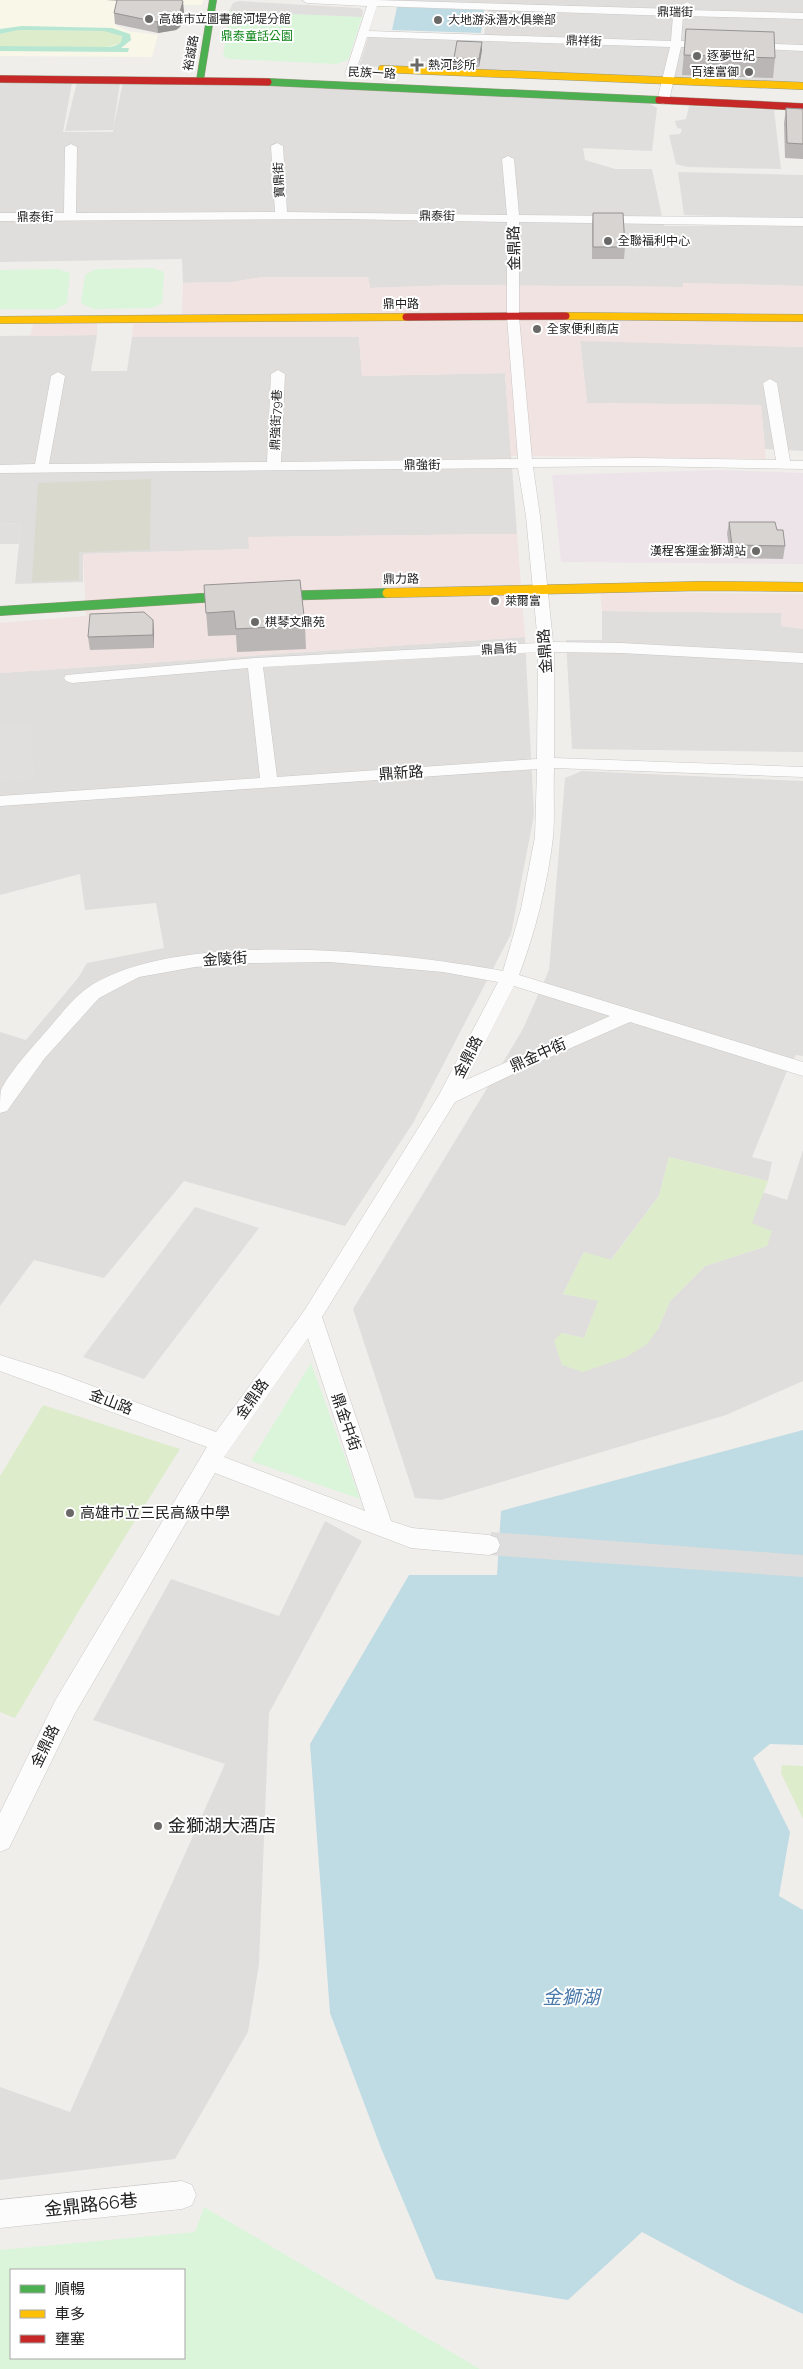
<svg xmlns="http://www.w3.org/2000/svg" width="803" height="2369" viewBox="0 0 803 2369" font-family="Raleway,'Noto Sans TC',sans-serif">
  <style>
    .residential { fill: #dfdedc }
    .commercial { fill: #f1e3e1 }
    .industrial { fill: #ede4e9 }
    .education { fill: #f8f7e8 }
    .construction { fill: #d9d9cd }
    .grass { fill: #ddeccb }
    .park { fill: #daf5da; fill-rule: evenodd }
    .pitch { fill: #b7e6d2 }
    .parking { fill: #e0dfde }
    .water { fill: #bfdbe3 }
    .pier { fill: #dedddd }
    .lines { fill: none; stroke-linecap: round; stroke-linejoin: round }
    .street-casing { stroke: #c9c8c7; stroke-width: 1 }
    .fast-far1-casing { stroke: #999a82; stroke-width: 8 }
    .fast-casing { stroke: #999a82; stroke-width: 10 }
    .slow-far1-casing { stroke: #999a82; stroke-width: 8 }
    .slow-casing { stroke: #999a82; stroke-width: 10 }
    .jam-casing { stroke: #999a82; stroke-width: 8 }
    .street { fill: #fdfcfc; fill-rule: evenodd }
    .fast-far1 { stroke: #4caf50; stroke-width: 7 }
    .fast { stroke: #4caf50; stroke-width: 9 }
    .slow-far1 { stroke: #ffc107; stroke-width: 7 }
    .slow { stroke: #ffc107; stroke-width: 9 }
    .jam { stroke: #c62828; stroke-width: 7 }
    .wall { fill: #b9b6b5 }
    .shaded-wall { fill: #969493 }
    .building { fill: #d7d4d2; stroke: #969493 }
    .poi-dot { fill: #6a6968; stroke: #fff; stroke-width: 2 }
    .labels { text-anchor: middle; stroke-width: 4; stroke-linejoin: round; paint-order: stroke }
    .far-street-label { font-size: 12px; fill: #222; stroke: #fff }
    .far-poi-label { font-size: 12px; fill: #222; stroke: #fff; text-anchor: start }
    .far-park-label { font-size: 12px; fill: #0c8416; stroke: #fff }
    .street-label { font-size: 15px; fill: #222; stroke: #fff }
    .poi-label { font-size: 15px; fill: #222; stroke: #fff; text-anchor: start }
    .near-poi-label { font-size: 18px; fill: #222; stroke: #fff; text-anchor: start }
    .near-street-label { font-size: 18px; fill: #222; stroke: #fff }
    .near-water-label { font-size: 19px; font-style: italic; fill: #4a7aab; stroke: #fff }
  </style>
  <rect width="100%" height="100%" fill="#f0eeeb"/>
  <!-- residential -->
  <path class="residential" d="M 376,0 L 803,0 L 803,84 L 359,66 L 369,35 L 484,35 L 489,4 Z
    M 0,82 L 72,83 L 63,132 L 113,132 L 113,130 L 65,131 L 77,82 L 120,83 L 113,129 L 123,82 L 242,84 L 649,103 L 657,108 L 652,151 L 583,148 L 585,160 L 615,169 L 652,169 L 664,226 L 803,225 L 803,286 L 683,283 L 683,287 L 456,285 L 370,288 L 368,277 L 262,277 L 233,282 L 183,283 L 182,259 L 0,262 Z
    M 689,106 L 774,110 L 781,169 L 687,167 L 676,164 L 669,135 L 680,134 L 682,129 L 677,128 L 675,121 L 686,119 Z
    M 678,172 L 803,175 L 803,219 L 684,215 Z
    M 97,335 L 91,371 L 127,371 L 132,337 L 359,337 L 362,376 L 505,373 L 517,534 L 249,537 L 249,549 L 83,554 L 83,582 L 15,584 L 21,523 L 0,524 L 0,336 Z
    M 580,340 L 803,347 L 803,451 L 765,449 L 761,405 L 587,403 Z
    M 602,611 L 781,613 L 781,626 L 803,629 L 803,752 L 572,749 L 566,640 L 602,640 Z
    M 525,637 L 534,815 L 511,934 L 413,1123 L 345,1226 L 184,1181 L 104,1278 L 34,1260 L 0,1306 L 0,1032 L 26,1040 L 78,978 L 87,963 L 164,948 L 156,903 L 85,910 L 80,874 L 0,895 L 0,673 Z
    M 582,771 L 803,781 L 803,1056 L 796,1055 L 787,1071 L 752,1157 L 772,1162 L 768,1181 L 669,1157 L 659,1196 L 610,1261 L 584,1252 L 563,1294 L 599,1300 L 584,1338 L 561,1333 L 562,1365 L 658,1329 L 670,1301 L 705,1266 L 767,1246 L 751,1224 L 762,1192 L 787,1200 L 803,1150 L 803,1381 L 726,1415 L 441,1500 L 415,1498 L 353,1309 L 523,1029 L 549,970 L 565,778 Z
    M 325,1521 L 362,1541 L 269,1713 L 259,1964 L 248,2032 L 175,2159 L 0,2180 L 0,2087 L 70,2112 L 225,1764 L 93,1720 L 171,1579 L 279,1616 Z"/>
  <!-- commercial -->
  <path class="commercial" d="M 262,277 L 368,277 L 370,288 L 456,285 L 683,287 L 683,283 L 803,286 L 803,347 L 580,341 L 587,403 L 761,405 L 766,459 L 511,456 L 505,373 L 362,376 L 359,337 L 132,337 L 133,324 L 97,323 L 97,335 L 30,336 L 35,316 L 182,314 L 183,283 L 233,282 Z
    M 517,534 L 525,637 L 0,673 L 0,623 L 86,616 L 83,554 L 249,549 L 248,537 Z
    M 600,592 L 803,594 L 803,629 L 781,626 L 781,613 L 602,611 Z"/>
  <!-- industrial -->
  <path class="industrial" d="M 718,470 L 803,473 L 803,564 L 561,562 L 552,475 Z"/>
  <!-- education -->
  <path class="education" d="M 0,0 L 203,0 L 202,5 L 156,5 L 116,16 L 114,22 L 117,26 L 128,31 L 158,35 L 152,57 L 0,56 Z"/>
  <!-- construction -->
  <path class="construction" d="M 151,479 L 150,550 L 79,552 L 79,580 L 32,582 L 38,483 Z"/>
  <!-- grass -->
  <path class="grass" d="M 19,30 L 110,31 L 120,34 L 123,39 L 119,44 L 103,48 L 0,46 L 0,34 Z
    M 669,1157 L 768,1181 L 752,1223 L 772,1231 L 767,1246 L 705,1266 L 670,1301 L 658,1329 L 647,1344 L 626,1357 L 583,1372 L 562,1365 L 554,1341 L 561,1333 L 584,1338 L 598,1301 L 563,1294 L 584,1252 L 611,1260 L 659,1196 Z
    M 43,1405 L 180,1449 L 83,1604 L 15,1718 L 0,1712 L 0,1476 Z
    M 782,1765 L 803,1766 L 803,1819 L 781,1773 Z"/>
  <!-- park -->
  <path class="park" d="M 229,11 L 362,17 L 348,60 L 336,64 L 231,59 L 223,57 Z
    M 153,268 L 164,272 L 162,303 L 152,308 L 93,309 L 81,303 L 85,275 L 96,269 Z
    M 58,269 L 70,273 L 67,303 L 56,309 L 0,309 L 0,270 Z
    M 311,1363 L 360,1499 L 251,1461 Z
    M 204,2207 L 480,2369 L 0,2369 L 0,2250 L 195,2232 ZM 11,2270 L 184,2270 L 184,2358 L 11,2358 Z"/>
  <!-- pitch -->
  <path class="pitch" d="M 22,26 L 112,28 L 130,34 L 131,40 L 121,48 L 129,48 L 128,52 L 0,51 L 0,46 L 109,47 C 116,46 123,44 122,36 L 104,31 L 19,30 L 0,34 L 0,29 Z"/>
  <!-- parking -->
  <path class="parking" d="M 239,1 L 359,8 L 363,10 L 362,17 L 229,11 L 233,3 Z
    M 21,523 L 19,544 L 0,544 L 0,524 Z
    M 30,723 L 35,781 L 0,782 L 0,725 Z
    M 195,1207 L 259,1228 L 144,1379 L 83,1357 Z"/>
  <!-- water -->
  <path class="water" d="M 397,7 L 484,10 L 481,33 L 392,30 Z
    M 803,1430 L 803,1745 L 770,1744 L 753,1758 L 790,1832 L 779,1896 L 803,1910 L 803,2314 L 737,2283 L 642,2232 L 568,2300 L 436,2279 L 381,2148 L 330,2013 L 310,1744 L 409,1575 L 497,1575 L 501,1511 Z"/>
  <!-- pier -->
  <path class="pier" d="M 491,1532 L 803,1555 L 803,1577 L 488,1555 Z"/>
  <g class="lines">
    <defs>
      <path id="street" d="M 302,0 L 375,0 L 675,9 L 687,2 L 692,5 L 687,10 L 803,13 L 803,19 L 683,16 L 681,41 L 712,42 L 717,45 L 712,48 L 681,47 L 669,101 L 663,104 L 657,101 L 670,47 L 367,37 L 355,74 L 350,77 L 346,76 L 345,74 L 367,6 L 307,3 ZM 377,6 L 673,16 L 671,41 L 369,31 Z
        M 748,43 L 803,45 L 803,51 L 744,48 L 743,46 Z
        M 277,143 L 283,146 L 287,212 L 507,215 L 502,159 L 508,156 L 514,159 L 519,215 L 803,218 L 803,226 L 519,222 L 519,317 L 532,459 L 638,458 L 776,460 L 763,383 L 770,379 L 777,383 L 790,461 L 803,461 L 803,469 L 638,466 L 533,467 L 540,516 L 553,642 L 621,643 L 803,653 L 803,663 L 621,653 L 554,652 L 554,758 L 803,767 L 803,777 L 554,768 C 553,791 555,815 553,837 C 548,882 535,933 519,975 L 803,1062 L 803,1076 L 630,1022 L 532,1065 L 455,1102 L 322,1317 L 391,1521 L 412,1528 L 489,1535 L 497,1538 L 500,1545 L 497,1552 L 489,1555 L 411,1548 L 215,1473 L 74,1715 L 9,1848 L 0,1852 L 0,1813 L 56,1699 L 207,1447 L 0,1371 L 0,1355 L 60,1374 L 216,1432 L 304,1311 L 439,1095 L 498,982 L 443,972 L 330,962 L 248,963 L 195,967 L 139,977 L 99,998 L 44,1059 L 7,1111 L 0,1113 C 0,1106 0,1096 1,1090 C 9,1073 29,1051 42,1036 C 55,1022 71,1000 86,989 C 175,927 399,952 503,971 L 521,909 L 535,837 L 537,769 L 0,806 L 0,796 L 260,778 L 248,668 L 72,683 L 66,681 L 64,678 L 66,675 L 255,658 L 538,643 L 526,516 L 518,468 L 0,473 L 0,465 L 35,464 L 51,376 L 58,372 L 65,376 L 49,464 L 267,462 L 271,374 L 278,370 L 285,374 L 281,462 L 518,459 L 507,317 L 507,222 L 343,219 L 0,221 L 0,213 L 64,213 L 65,147 L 71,144 L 77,147 L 76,213 L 275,212 L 271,146 ZM 538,652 L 537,759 L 277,777 L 263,667 ZM 514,986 L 610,1016 L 466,1080 ZM 308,1338 L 365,1511 L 224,1457 Z
        M 182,2181 L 192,2185 L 196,2195 L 192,2205 L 182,2209 L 0,2228 L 0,2200 Z"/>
      <path id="fast-far1" d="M 200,80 L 213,0
        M 268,82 L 659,100"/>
      <path id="fast" d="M 0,611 L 201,598 L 387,593"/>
      <path id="slow-far1" d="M 382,69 L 803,86
        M 566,316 L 803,318
        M 0,320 L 406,317"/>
      <path id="slow" d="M 387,593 L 703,586 L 803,587"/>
      <path id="jam" d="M 0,79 L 268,82
        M 659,100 L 803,107
        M 406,317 L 566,316"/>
    </defs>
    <!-- street casing -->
    <use href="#street" class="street-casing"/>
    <!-- fast-far1 casing -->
    <use href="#fast-far1" class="fast-far1-casing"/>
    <!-- fast casing -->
    <use href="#fast" class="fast-casing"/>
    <!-- slow-far1 casing -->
    <use href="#slow-far1" class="slow-far1-casing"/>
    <!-- slow casing -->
    <use href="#slow" class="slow-casing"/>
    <!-- jam casing -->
    <use href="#jam" class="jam-casing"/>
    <!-- street -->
    <use href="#street" class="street"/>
    <!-- fast-far1 -->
    <use href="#fast-far1" class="fast-far1"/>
    <!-- fast -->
    <use href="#fast" class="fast"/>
    <!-- slow-far1 -->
    <use href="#slow-far1" class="slow-far1"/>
    <!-- slow -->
    <use href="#slow" class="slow"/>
    <!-- jam -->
    <use href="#jam" class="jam"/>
  </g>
  <!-- wall -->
  <path class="wall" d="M 106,0 L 181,0 L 184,12 L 180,27 L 176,30 L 158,33 L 115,24 L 114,13 L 117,1 Z
    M 686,29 L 775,58 L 773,78 L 682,75 Z
    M 482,42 L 482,50 L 479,67 L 454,66 L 454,58 Z
    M 786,108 L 803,109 L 803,159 L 785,158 L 784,123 Z
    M 593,213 L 625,247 L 624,259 L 592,259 L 592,225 Z
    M 729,522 L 777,530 L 785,546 L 783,559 L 731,558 L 727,534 Z
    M 204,585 L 305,625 L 306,649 L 237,652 L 236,635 L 208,636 Z
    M 153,620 L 154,633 L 154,648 L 90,650 L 88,637 Z"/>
  <!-- shaded-wall -->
  <path class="shaded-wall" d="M 183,1 L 184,12 L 180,27 L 176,30 L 158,33 L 157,22 Z
    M 482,42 L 482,50 L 479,67 L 479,59 Z
    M 153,620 L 154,633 L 154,648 L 153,635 Z"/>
  <!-- building -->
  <path class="building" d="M 117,0 L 181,0 L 183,1 L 179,16 L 175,19 L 157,22 L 114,13 Z
    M 686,29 L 774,32 L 775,58 L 684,55 Z
    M 457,41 L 482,42 L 479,59 L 454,58 Z
    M 786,108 L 803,109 L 803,144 L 787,143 Z
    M 593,213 L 623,213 L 625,247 L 593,247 Z
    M 729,522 L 775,522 L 777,530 L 783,530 L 785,546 L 732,545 Z
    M 300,580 L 305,625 L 236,629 L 234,611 L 206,613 L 204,585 Z
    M 144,612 L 153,620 L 153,635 L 88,637 L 90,614 Z"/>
  <!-- markers -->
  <g class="poi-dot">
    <circle cx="149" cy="19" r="5"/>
    <circle cx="438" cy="20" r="5"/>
    <circle cx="697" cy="56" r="5"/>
    <path d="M414.5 57.5h5v5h5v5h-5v5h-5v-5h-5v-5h5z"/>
    <circle cx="749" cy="72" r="5"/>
    <circle cx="608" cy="241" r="5"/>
    <circle cx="537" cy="329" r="5"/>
    <circle cx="756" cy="551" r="5"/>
    <circle cx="495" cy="601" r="5"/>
    <circle cx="255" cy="622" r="5"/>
    <circle cx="70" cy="1513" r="5"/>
    <circle cx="158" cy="1826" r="5"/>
  </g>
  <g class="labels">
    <!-- far-street labels -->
    <g class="far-street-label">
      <text transform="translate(675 12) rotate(1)" y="4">鼎瑞街</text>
      <text transform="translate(584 41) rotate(2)" y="4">鼎祥街</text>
      <text transform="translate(191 53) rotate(-80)" y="4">裕誠路</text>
      <text transform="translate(372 73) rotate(3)" y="4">民族一路</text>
      <text transform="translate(279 180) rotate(-93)" y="4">寶鼎街</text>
      <text transform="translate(437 216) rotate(1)" y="4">鼎泰街</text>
      <text x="35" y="221">鼎泰街</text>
      <text x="401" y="308">鼎中路</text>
      <text transform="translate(276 420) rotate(-88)" y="4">鼎強街79巷</text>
      <text x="422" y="469">鼎強街</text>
      <text transform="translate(401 579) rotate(-1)" y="4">鼎力路</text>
      <text transform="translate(499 649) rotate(-3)" y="4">鼎昌街</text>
    </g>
    <!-- far-poi labels -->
    <g class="far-poi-label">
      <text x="159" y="23">高雄市立圖書館河堤分館</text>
      <text x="448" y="24">大地游泳潛水俱樂部</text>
      <text x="707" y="60">逐夢世紀</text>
      <text x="428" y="69">熱河診所</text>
      <text x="739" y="76" text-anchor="end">百達富御</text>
      <text x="618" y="245">全聯福利中心</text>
      <text x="547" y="333">全家便利商店</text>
      <text x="746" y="555" text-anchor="end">漢程客運金獅湖站</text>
      <text x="505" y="605">萊爾富</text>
      <text x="265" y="626">棋琴文鼎苑</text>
    </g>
    <!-- far-park labels -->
    <g class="far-park-label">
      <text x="257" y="40">鼎泰童話公園</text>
    </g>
    <!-- street labels -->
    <g class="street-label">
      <text transform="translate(514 248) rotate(-91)" y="5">金鼎路</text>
      <text transform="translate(545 651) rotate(-94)" y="5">金鼎路</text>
      <text transform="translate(401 773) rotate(-4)" y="5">鼎新路</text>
      <text transform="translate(225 959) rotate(-4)" y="5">金陵街</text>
      <text transform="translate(538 1055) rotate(-24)" y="5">鼎金中街</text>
      <text transform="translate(468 1057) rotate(-63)" y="5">金鼎路</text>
      <text transform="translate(252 1399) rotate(-55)" y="5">金鼎路</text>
      <text transform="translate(111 1402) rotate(21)" y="5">金山路</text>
      <text transform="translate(346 1422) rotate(71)" y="5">鼎金中街</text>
      <text transform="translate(45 1746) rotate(-64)" y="5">金鼎路</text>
    </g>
    <!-- poi labels -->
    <g class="poi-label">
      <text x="80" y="1518">高雄市立三民高級中學</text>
    </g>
    <!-- near-poi labels -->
    <g class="near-poi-label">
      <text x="168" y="1832">金獅湖大酒店</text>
    </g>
    <!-- near-street labels -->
    <g class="near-street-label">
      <text transform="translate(91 2205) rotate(-6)" y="6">金鼎路66巷</text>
    </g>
    <!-- near-water labels -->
    <g class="near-water-label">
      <text x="571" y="2004">金獅湖</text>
    </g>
  </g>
  <!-- legend -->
  <rect x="10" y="2269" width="175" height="90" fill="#ffffff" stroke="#a7a7a7"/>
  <rect x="20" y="2285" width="25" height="8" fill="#4caf50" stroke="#a7a7a7"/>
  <text x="55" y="2294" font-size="15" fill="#222222">順暢</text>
  <rect x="20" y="2310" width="25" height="8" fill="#ffc107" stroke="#a7a7a7"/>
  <text x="55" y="2319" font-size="15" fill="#222222">車多</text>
  <rect x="20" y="2335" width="25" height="8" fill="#c62828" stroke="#a7a7a7"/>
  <text x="55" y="2344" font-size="15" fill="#222222">壅塞</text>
</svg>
